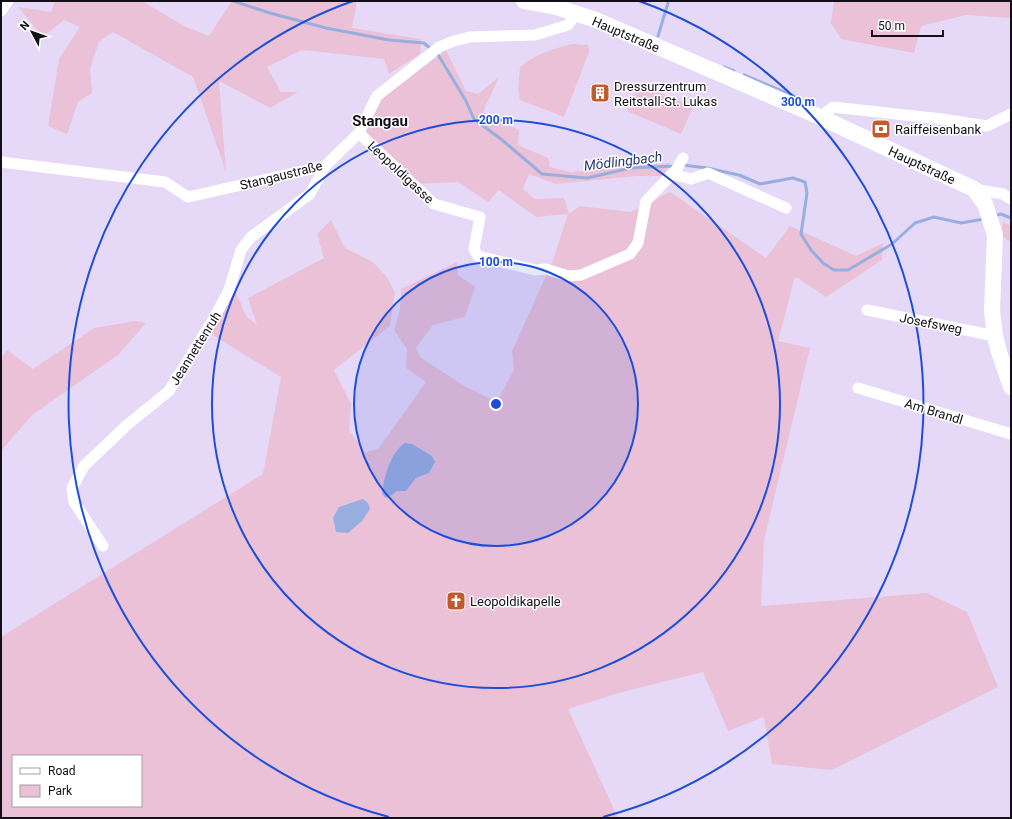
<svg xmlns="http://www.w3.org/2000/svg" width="1012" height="819" viewBox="0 0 1012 819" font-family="Roboto,sans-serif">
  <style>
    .green { fill: #eac1d7; fill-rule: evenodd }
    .water { fill: #99aee0 }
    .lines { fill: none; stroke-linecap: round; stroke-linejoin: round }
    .stream { stroke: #99aee0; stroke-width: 3 }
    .street { stroke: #fff; stroke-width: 11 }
    .secondary { stroke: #fff; stroke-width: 16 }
    .ring { fill: none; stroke: #1d4ed8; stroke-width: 2 }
    .labels { text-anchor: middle; stroke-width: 3; stroke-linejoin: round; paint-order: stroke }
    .street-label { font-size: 13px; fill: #130f19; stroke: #fff }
    .poi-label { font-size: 13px; fill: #130f19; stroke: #fff; text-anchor: start }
    .water-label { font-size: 14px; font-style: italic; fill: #233874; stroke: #fff }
    .quarter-label { font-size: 15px; font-weight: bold; fill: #130f19; stroke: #fff }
    .centre { fill: #1d4ed8; stroke: #fff; stroke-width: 2 }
    .ring-label { font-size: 12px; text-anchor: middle; font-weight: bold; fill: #1d4ed8; stroke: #fff; stroke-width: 3; stroke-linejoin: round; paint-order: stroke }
  </style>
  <rect width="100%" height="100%" fill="#e6d9f7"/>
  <!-- green -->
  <path class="green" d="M 55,1 L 142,1 L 184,26 L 209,36 L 232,1 L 357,1 L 352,28 L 421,39 L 420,54 L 389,74 L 384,59 L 302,50 L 267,67 L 281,92 L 298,92 L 270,108 L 219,81 L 226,172 L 193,77 L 113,32 L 99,42 L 90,69 L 92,93 L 78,102 L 67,134 L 48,126 L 59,59 L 80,27 L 64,20 L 43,37 L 18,7 L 51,12 Z
    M 834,1 L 1011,1 L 1011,18 L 966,15 L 921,26 L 914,53 L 841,39 L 831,23 Z
    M 573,44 L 588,45 L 589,52 L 564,117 L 520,100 L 518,90 L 520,67 C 537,53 552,49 573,44 Z
    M 446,50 L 466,91 L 478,94 L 499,77 L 483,112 L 519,130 L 518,145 L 548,158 L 550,167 L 571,172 L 670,163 L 663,176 L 636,176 L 556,184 L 529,174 L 523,189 L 535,199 L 564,198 L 569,214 L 580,206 L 631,212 L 670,192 L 766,258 L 790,226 L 856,256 L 883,243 L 882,260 L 826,297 L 796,277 L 794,280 L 778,341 L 810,348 L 764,540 L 761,606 L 927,593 L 967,612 L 998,687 L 832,770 L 772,764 L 764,717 L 728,731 L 703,672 L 622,692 L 568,709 L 618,818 L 1,818 L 1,637 L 263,474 L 281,377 L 211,334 L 235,290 L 246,316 L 257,325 L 248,298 L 324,258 L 317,234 L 331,220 L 345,248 L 373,262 L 386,276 L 395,292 L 390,326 L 334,370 L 351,404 L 349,430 L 365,452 L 378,449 L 426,382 L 406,368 L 407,349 L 394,330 L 400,309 L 401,289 L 457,262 L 458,275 L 475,287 L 465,317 L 433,325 L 416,348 L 421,358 L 466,387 L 492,399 L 499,398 L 514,370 L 512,351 L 553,260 L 568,214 L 536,217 L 499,190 L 488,202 L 458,182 L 417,184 L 364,131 L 380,100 ZM 435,463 L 429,473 L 416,478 L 406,491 L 397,491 ZM 13,756 L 141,756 L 141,806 L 13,806 Z
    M 639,84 L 693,107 L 681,134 L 627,111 Z
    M 1003,222 L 1011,226 L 1011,242 L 1001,236 Z
    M 136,321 L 146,323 L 118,355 L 32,415 L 1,451 L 1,359 L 7,350 L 33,369 L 94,328 Z"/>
  <!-- water -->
  <path class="water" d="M 405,443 L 412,444 L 432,456 L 435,462 L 429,473 L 416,478 L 406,491 L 397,491 L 392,495 L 385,498 L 382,494 C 384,477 390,453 405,443 Z
    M 363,499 L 368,503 L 370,509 L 362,521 L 348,533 L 336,532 L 333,518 L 339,507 Z"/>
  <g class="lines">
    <!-- stream -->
    <path class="stream" d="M 233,1 L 270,13 L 326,28 L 389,40 L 424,43 L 432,50
      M 658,36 L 668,3
      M 437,53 L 466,101 L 474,119 L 501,139 L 542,174 L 587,178 L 631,168 L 675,166
      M 724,67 L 734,71
      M 744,75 L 794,96
      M 683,165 L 707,168 L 739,175 L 760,184 L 793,178 L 805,182 L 807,193 L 801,234 L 811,250 L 823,263 L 834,270 L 848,270 L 892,244 L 915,223 L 934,217 L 961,223 L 984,219
      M 993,216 L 1001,214 L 1011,218"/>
    <!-- street -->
    <path class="street" d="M 1,11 L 8,1
      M 820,117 L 833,107 L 942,119 L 987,126 L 1011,114
      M 359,133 L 434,204 L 480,217 L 474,249 L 478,256 L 535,270 L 546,269 L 568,276 L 581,275 L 630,254 L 638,243 L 646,201 L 676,170 L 683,158
      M 1,162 L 165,182 L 188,197 L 325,166 L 359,133 L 377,96 L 439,47 L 454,41 L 470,37 L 535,35 L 568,25 L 577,13
      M 672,174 L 691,179 L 708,173 L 786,208
      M 974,189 L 1003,194 L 1011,199
      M 867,310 L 995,336
      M 858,388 L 1011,434
      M 103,546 L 74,502 L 72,488 L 84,466 L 127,425 L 169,391 L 213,320 L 229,290 L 241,250 L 251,237 L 310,194 L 325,166"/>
    <!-- secondary -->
    <path class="secondary" d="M 524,1 L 556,7 L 596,20 L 820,117 L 974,189 L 985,204 L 995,235 L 992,311 L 995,336 L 999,352 L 1011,387"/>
  </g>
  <!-- distance rings -->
  <circle cx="496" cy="404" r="142" fill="#1d4ed8" fill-opacity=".12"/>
  <g class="ring">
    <circle cx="496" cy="404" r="142"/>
    <circle cx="496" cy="404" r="284"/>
    <path d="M389 817A427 427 0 0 1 353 1M639 1A427 427 0 0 1 603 817"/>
  </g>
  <!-- icons -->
  <defs>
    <symbol id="building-square" viewBox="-11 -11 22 22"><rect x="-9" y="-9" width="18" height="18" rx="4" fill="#c15b2d" stroke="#fff"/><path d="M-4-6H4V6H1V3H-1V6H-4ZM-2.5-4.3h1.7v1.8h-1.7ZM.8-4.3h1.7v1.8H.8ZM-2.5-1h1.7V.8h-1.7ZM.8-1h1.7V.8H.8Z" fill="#fff"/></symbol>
    <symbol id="bank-square" viewBox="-11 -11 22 22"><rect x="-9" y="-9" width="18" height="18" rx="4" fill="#c15b2d" stroke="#fff"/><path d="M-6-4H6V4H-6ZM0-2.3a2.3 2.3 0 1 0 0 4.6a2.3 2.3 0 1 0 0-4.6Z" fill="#fff"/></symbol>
    <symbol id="church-square" viewBox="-11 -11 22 22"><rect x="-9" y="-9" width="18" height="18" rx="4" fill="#c15b2d" stroke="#fff"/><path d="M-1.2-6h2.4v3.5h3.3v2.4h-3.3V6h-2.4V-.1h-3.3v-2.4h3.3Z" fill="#fff"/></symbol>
  </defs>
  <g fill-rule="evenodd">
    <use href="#building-square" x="589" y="82" width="22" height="22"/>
    <use href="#bank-square" x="870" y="118" width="22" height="22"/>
    <use href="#church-square" x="445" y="590" width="22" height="22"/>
  </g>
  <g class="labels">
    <!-- street labels -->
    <g class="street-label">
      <text transform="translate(626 34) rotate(23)" y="5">Hauptstraße</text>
      <text transform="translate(922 165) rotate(25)" y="5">Hauptstraße</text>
      <text transform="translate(401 172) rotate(43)" y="5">Leopoldigasse</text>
      <text transform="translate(281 175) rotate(-14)" y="5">Stangaustraße</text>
      <text transform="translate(931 323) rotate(11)" y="5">Josefsweg</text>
      <text transform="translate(195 348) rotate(-58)" y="5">Jeannettenruh</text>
      <text transform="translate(934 411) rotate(17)" y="5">Am Brandl</text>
    </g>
    <!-- poi labels -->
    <g class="poi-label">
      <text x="614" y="91">Dressurzentrum<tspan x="614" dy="15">Reitstall-St. Lukas</tspan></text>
      <text x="895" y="134">Raiffeisenbank</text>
      <text x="470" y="606">Leopoldikapelle</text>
    </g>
    <!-- water labels -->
    <g class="water-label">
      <text transform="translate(623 161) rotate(-7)" y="5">Mödlingbach</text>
    </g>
    <!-- quarter labels -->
    <g class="quarter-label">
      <text x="380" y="126">Stangau</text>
    </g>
  </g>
  <circle cx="496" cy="404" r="6" class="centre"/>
  <g class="ring-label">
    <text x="798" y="106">300 m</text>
    <text x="496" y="124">200 m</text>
    <text x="496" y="266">100 m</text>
  </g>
  <!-- border -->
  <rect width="1012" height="819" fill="none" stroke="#130f19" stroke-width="4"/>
  <!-- legend -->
  <rect x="12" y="755" width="130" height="52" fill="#ffffff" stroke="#a19fa3"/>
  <rect x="20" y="768" width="20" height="6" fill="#ffffff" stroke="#a19fa3"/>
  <text x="48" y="775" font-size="12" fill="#130f19">Road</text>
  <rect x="20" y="785" width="20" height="12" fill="#eac1d7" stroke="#a19fa3"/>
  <text x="48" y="795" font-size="12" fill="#130f19">Park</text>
  <!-- north arrow -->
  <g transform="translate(32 32) rotate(311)" stroke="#ffffff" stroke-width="3" paint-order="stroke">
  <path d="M0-3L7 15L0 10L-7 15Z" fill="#130f19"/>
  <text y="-6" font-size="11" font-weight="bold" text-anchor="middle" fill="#130f19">N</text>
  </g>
  <!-- scale -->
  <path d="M872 30v6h71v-6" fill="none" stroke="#130f19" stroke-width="2"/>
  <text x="878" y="30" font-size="12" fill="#130f19" stroke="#ffffff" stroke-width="3" paint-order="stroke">50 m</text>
</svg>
